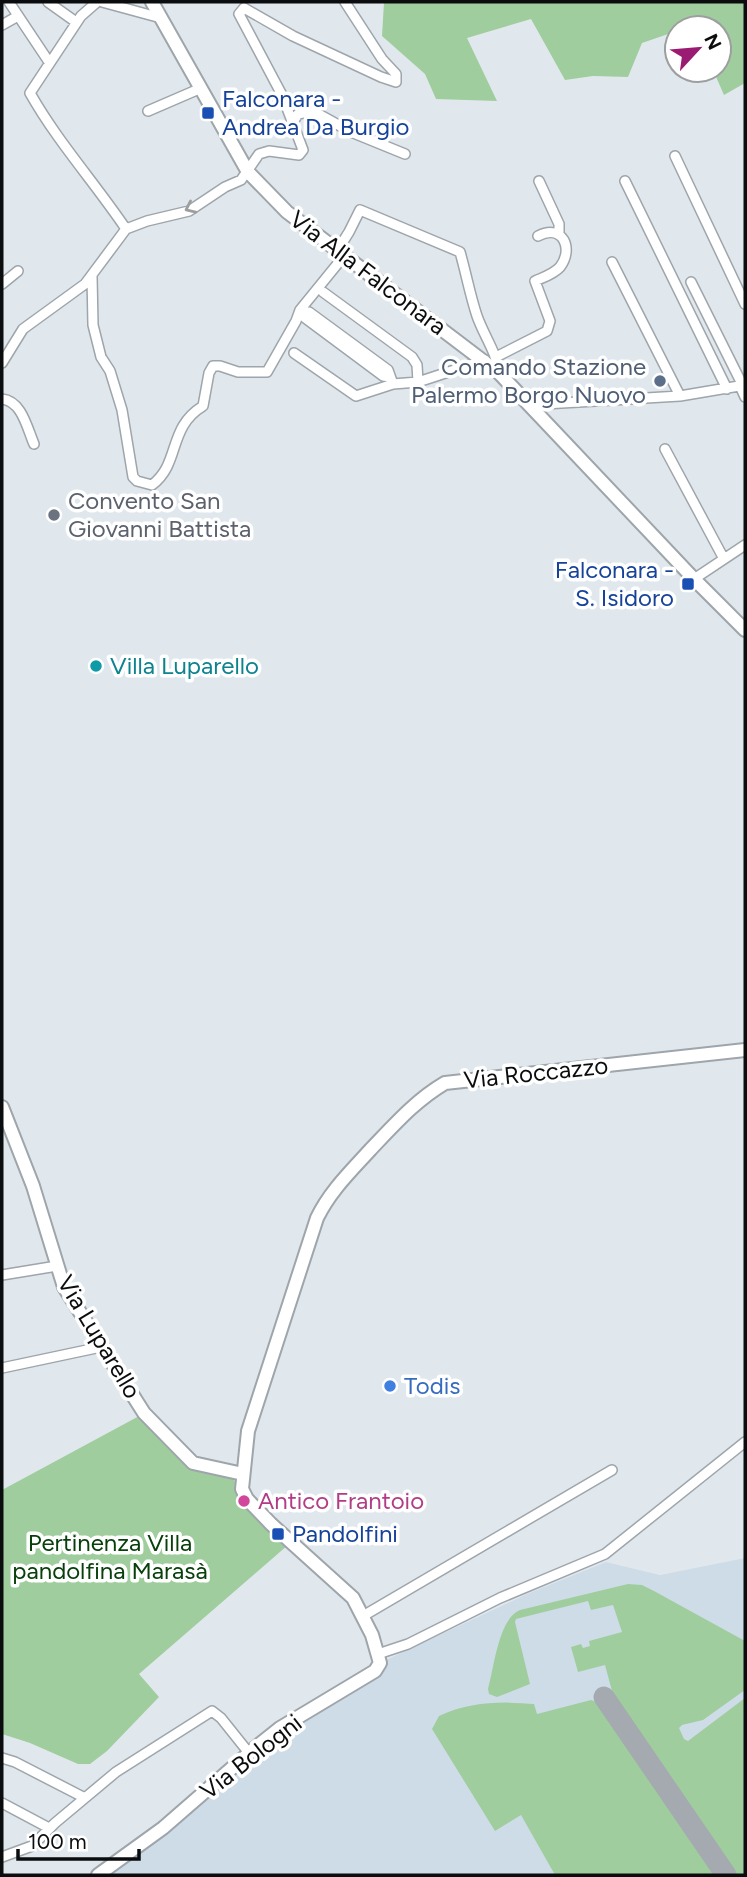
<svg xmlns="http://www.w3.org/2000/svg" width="747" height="1877" viewBox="0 0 747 1877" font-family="Figtree,sans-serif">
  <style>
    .built { fill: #cedce8 }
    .green { fill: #a0cd9e }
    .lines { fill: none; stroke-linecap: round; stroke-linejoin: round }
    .taxiway { stroke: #a4aaaf; stroke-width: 21 }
    .street-casing { stroke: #9ea5ab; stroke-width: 12 }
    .secondary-casing { stroke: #9ea5ab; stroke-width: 16 }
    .street { stroke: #fff; stroke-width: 9 }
    .secondary { stroke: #fff; stroke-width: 12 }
    .oneway { stroke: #9d9e9f }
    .transit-dot { fill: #1a4fb4; stroke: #fff; stroke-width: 2.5 }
    .service-dot { fill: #5c6f8a; stroke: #fff; stroke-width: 2.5 }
    .worship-dot { fill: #6b7280; stroke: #fff; stroke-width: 2.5 }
    .culture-dot { fill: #0f9aa8; stroke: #fff; stroke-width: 2.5 }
    .shop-dot { fill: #3f7fe0; stroke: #fff; stroke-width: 2.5 }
    .hotel-dot { fill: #d1479c; stroke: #fff; stroke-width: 2.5 }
    .labels { text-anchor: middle; stroke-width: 7; stroke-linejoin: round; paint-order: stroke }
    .transit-label { font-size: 24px; fill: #164399; stroke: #fff; text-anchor: start }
    .street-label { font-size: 24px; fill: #0a0c0e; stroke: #fff }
    .service-label { font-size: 24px; fill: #4e5e75; stroke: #fff; text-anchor: end }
    .worship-label { font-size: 24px; fill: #5b616d; stroke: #fff; text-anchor: start }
    .culture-label { font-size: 24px; fill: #0d838f; stroke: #fff; text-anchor: start }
    .shop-label { font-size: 24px; fill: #366cbe; stroke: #fff; text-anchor: start }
    .hotel-label { font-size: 24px; fill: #b23c85; stroke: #fff; text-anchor: start }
    .park-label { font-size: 24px; fill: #08400b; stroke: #fff }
  </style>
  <rect width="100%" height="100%" fill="#e0e8ee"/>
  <!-- built -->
  <path class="built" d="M 745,1558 L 745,1875 L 105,1875 L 270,1741 L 384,1661 L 527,1594 L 606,1562 L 660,1575 Z"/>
  <!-- green -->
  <path class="green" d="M 384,2 L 745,2 L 745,83 L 724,95 L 713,70 L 719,70 L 719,28 L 695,28 L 694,26 L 677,28 L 677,31 L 642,43 L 628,77 L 593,76 L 565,80 L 531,19 L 467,38 L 497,101 L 436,99 L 425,74 L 382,36 Z
    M 141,1415 L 176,1452 L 231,1475 C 239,1485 237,1497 245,1506 C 256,1520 274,1532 288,1545 L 139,1674 L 159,1697 L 107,1751 L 90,1764 L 78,1764 L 30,1743 L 2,1734 L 2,1490 Z
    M 628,1584 L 642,1585 L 654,1591 L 745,1641 L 745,1690 L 703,1720 L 682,1725 L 679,1728 L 684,1739 L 688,1741 L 745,1698 L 745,1875 L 733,1875 L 615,1702 L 605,1665 L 578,1672 L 571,1647 L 581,1644 L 583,1648 L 590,1646 L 589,1641 L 622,1632 L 613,1605 L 591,1610 L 588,1601 L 516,1619 L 515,1622 L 530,1684 L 497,1697 L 489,1694 L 488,1689 C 494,1667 499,1618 520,1610 Z
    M 591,1700 L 602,1704 L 718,1875 L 555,1875 L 521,1815 L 495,1831 L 432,1729 L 439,1716 C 469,1702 501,1701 534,1704 L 537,1714 Z"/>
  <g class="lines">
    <!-- taxiway -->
    <path class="taxiway" d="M 604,1697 L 726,1875"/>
    <defs>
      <path id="street" d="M 9,2 L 49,62
        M 48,2 L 76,22
        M 97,2 L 81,16 L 30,93 C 57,141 95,183 126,229
        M 102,2 L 161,18
        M 2,25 L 18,16
        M 148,111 L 199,89
        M 293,122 L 298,114 L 313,111 L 351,132 L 405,154
        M 675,156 L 745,304
        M 539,181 L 559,224 L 559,235
        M 625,181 L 727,389
        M 337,251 L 349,232 L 360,210 L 460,252 C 466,273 470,295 477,316 C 484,336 497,353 499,373
        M 612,262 L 680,396
        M 92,276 L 93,325 L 101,357 L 110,371 L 122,410 L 133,477 L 137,481 L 152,485 C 181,463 167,428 203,406 L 209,373 L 213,366 L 220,366 L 238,372 L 267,372 L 296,321 L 300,310 L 344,256
        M 691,282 L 743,386
        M 2,284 L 18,271
        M 323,292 L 412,357 L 417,365 L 418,382
        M 294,353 L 356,396 L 393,384 L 418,382 L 485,360
        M 496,357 L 547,331 L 550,321 L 535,281 C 544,277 554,274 560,267 C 574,249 563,223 538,236
        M 2,363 L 23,329 L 85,284 L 126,229 L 147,221 L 189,211 L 225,187 L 241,180 L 259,154 L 269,151 L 299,155 L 303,150 L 282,95 L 239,14 L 244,8 L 293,36 L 381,77 L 396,82 L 396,74 L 382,59 L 345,2
        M 390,377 L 383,376 L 305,318 L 309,312 L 388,370 L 393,384
        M 740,386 L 745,397
        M 2,399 C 22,401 27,428 34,444
        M 528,405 L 680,396 L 745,385
        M 665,449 L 724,559
        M 694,579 L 745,545
        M 2,1275 L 57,1266
        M 2,1368 L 101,1347
        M 363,1616 L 612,1470
        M 378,1654 L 408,1644 L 500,1598 L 605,1554 L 745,1442
        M 2,1758 L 15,1762 L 85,1798
        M 2,1803 L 49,1828
        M 2,1857 L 32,1846 L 55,1823 L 116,1772 L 212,1711 L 221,1718 L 249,1753"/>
      <path id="secondary" d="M 152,2 L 248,172 L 287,212 L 499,373 L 694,579 L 745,630
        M 2,1107 L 33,1186 L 64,1287 L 144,1413 L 193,1463 L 243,1474
        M 98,1875 L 163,1828 L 255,1748 L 280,1728 L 375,1671 L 380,1663 L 372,1635 L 353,1598 L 271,1524 L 247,1499 L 242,1489 L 248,1431 L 317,1218 C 330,1191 351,1171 371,1149 C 395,1124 416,1100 445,1083 L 745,1050"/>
    </defs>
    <!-- street casing -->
    <use href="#street" class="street-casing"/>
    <!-- secondary casing -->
    <use href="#secondary" class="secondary-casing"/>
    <!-- street -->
    <use href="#street" class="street"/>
    <!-- secondary -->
    <use href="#secondary" class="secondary"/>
  </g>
  <!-- one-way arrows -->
  <defs><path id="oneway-chevron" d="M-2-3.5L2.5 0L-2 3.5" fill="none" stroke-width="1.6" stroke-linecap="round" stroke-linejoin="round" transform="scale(1.75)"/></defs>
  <use class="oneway" href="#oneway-chevron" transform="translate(190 208) rotate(155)"/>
  <!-- markers -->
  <g class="transit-dot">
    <rect x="201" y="106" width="14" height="14" rx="3.5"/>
    <rect x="681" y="577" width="14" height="14" rx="3.5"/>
    <rect x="271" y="1527" width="14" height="14" rx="3.5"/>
  </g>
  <circle class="service-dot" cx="660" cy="381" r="7"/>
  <circle class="worship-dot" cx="54" cy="515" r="7"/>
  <circle class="culture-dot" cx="96" cy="666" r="7"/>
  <circle class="shop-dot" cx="390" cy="1386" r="7"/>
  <circle class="hotel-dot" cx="244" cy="1501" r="7"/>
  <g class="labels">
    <!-- transit labels -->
    <g class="transit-label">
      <text x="222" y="107">Falconara -<tspan x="222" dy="28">Andrea Da Burgio</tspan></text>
      <text x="674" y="578" text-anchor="end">Falconara -<tspan x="674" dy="28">S. Isidoro</tspan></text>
      <text x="292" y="1542">Pandolfini</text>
    </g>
    <!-- street labels -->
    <g class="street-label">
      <text transform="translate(368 273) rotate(37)" y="8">Via Alla Falconara</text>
      <text transform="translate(536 1073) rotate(-6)" y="8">Via Roccazzo</text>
      <text transform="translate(99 1337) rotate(59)" y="8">Via Luparello</text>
      <text transform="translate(251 1757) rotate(-38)" y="8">Via Bologni</text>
    </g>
    <!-- service labels -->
    <g class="service-label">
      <text x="646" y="375">Comando Stazione<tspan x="646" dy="28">Palermo Borgo Nuovo</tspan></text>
    </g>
    <!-- worship labels -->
    <g class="worship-label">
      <text x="68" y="509">Convento San<tspan x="68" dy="28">Giovanni Battista</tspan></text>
    </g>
    <!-- culture labels -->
    <g class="culture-label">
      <text x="110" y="674">Villa Luparello</text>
    </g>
    <!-- shop labels -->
    <g class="shop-label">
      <text x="404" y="1394">Todis</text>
    </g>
    <!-- hotel labels -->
    <g class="hotel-label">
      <text x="258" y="1509">Antico Frantoio</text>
    </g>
    <!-- park labels -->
    <g class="park-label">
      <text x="110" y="1551">Pertinenza Villa<tspan x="110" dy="28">pandolfina Marasà</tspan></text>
    </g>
  </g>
  <!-- border -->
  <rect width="747" height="1877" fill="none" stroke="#0a0c0e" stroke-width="7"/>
  <!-- north arrow -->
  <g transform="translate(698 49) rotate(64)"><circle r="33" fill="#ffffff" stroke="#9d9e9f" stroke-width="2"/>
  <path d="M0-5L12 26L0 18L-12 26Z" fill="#9a1b72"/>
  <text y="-10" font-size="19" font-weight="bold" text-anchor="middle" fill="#0a0c0e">N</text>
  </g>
  <!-- scale -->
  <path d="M18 1849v10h121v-10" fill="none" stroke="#0a0c0e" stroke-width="3.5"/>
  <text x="28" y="1849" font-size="21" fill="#0a0c0e" stroke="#ffffff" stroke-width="5" paint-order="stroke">100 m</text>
</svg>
